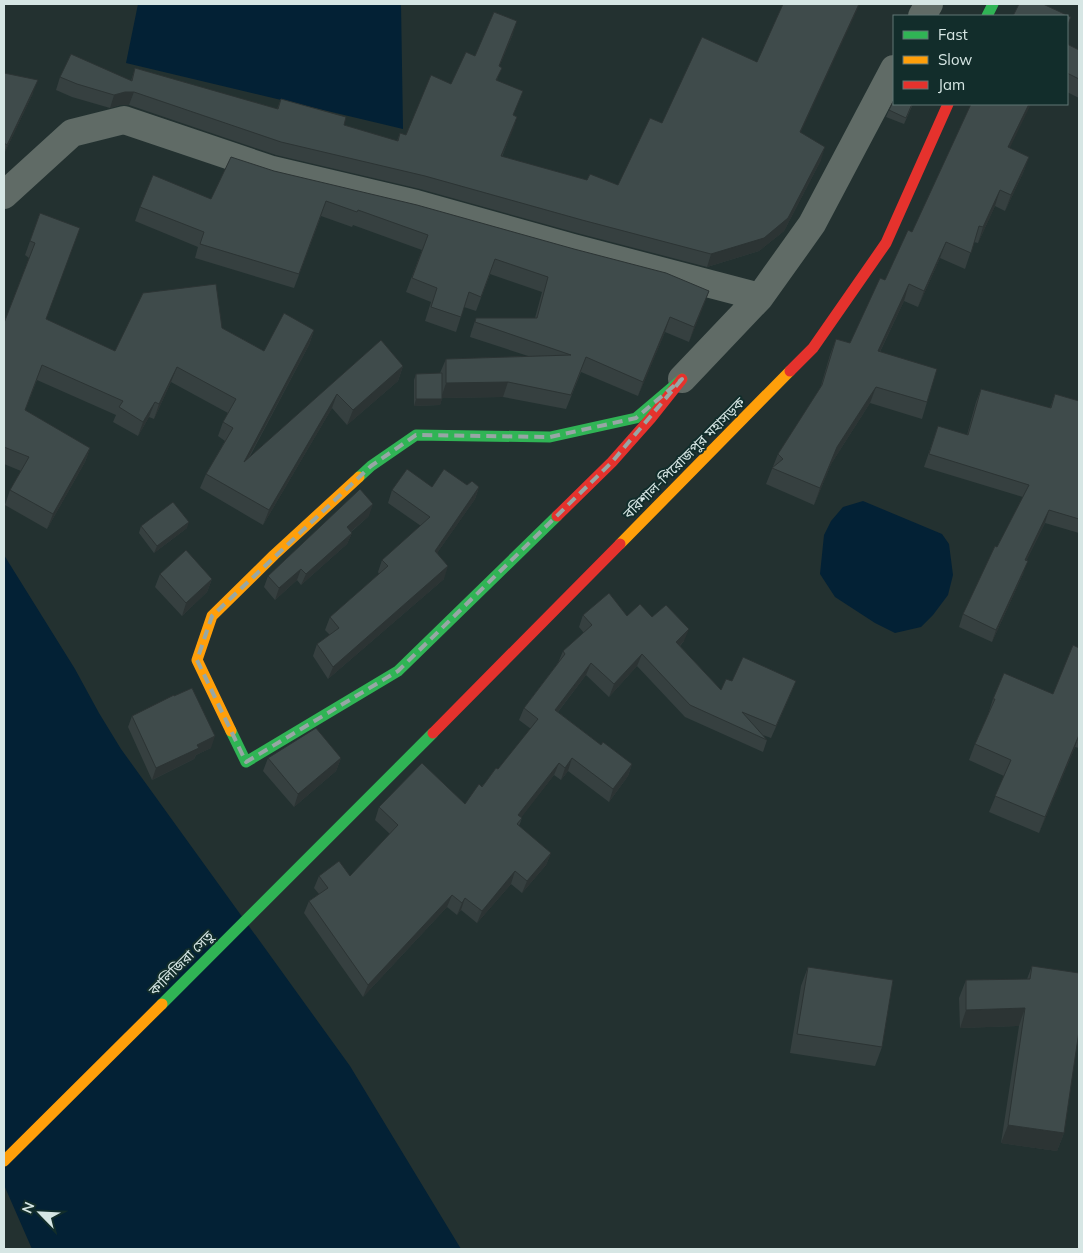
<svg xmlns="http://www.w3.org/2000/svg" width="1083" height="1253" viewBox="0 0 1083 1253" font-family="Mulish,'Noto Sans Bengali',sans-serif">
  <style>
    .water { fill: #032135 }
    .lines { fill: none; stroke-linecap: round; stroke-linejoin: round }
    .street { stroke: #606b66; stroke-width: 28 }
    .fast { stroke: #30b455; stroke-width: 11 }
    .slow { stroke: #ff9f0a; stroke-width: 11 }
    .jam { stroke: #e5322d; stroke-width: 11 }
    .wall { fill: #364040 }
    .shaded-wall { fill: #2c3434 }
    .building { fill: #3f4b4b; stroke: #2c3434 }
    .marked { fill: none; stroke: #97a7a5; stroke-width: 4; stroke-dasharray: 10 6; stroke-linejoin: round }
    .labels { text-anchor: middle; stroke-width: 4; stroke-linejoin: round; paint-order: stroke }
    .street-label { font-size: 14px; fill: #d6e6e4; stroke: #122d2b }
  </style>
  <rect width="100%" height="100%" fill="#233130"/>
  <!-- water -->
  <path class="water" d="M 138,4 L 401,4 L 403,129 L 126,63 Z
    M 863,501 L 942,534 L 949,544 L 953,575 L 948,595 L 933,615 L 921,627 L 895,633 L 875,623 L 835,597 L 820,574 L 824,535 L 831,521 L 843,507 Z
    M 4,555 L 75,669 L 99,713 L 121,749 L 350,1066 L 461,1249 L 32,1249 L 4,1185 Z"/>
  <g class="lines">
    <!-- street -->
    <path class="street" d="M 922,16 L 929,4
      M 4,195 L 72,133 L 124,120 L 272,170 L 416,204 L 573,248 L 760,297
      M 682,379 L 760,297 L 812,224 L 894,69"/>
    <!-- fast -->
    <path class="fast" d="M 987,16 L 993,4
      M 359,477 L 371,466 L 416,435 L 550,437 L 636,418 L 682,379
      M 231,731 L 246,762 L 398,671 L 557,516
      M 162,1004 L 433,733"/>
    <!-- slow -->
    <path class="slow" d="M 620,544 L 790,371
      M 231,731 L 197,660 L 212,616 L 274,555 L 359,477
      M 4,1161 L 162,1004"/>
    <!-- jam -->
    <path class="jam" d="M 790,371 L 813,348 L 886,243 L 948,104
      M 557,516 L 612,462 L 651,418 L 682,379
      M 433,733 L 620,544"/>
  </g>
  <!-- wall -->
  <path class="wall" d="M 513,34 L 499,67 L 497,81 L 523,91 L 513,115 L 517,117 L 502,157 L 587,180 L 618,185 L 662,123 L 801,133 L 821,160 L 784,231 L 759,251 L 707,267 L 577,233 L 420,189 L 276,155 L 129,105 L 120,105 L 110,108 L 72,97 L 56,90 L 60,77 L 131,81 L 135,68 L 277,109 L 281,99 L 344,125 L 397,141 L 400,133 L 406,135 L 451,84 L 475,56 Z
    M 1067,44 L 1079,50 L 1079,98 L 1067,92 Z
    M 4,73 L 33,93 L 4,154 Z
    M 913,104 L 904,124 L 886,117 L 889,110 Z
    M 1009,148 L 1029,157 L 1023,173 L 1005,211 L 995,206 L 978,243 L 974,242 L 965,269 L 940,258 L 918,307 L 904,301 L 880,352 L 927,402 L 922,419 L 870,403 L 831,464 L 814,505 L 766,484 L 778,454 L 820,389 L 830,355 L 836,339 L 850,343 L 912,232 Z
    M 274,171 L 709,291 L 689,342 L 665,332 L 638,396 L 581,372 L 566,409 L 503,397 L 442,398 L 440,405 L 414,406 L 414,380 L 416,374 L 440,373 L 446,359 L 528,356 L 470,337 L 471,333 L 476,318 L 535,318 L 542,292 L 490,274 L 476,311 L 464,307 L 456,332 L 425,321 L 431,302 L 406,292 L 422,250 L 353,225 L 352,227 L 321,216 L 294,288 L 195,258 L 198,247 L 135,221 L 140,207 L 211,199 Z
    M 40,213 L 46,319 L 115,351 L 222,328 L 264,351 L 314,330 L 309,345 L 249,458 L 381,340 L 403,366 L 398,381 L 347,425 L 332,408 L 263,525 L 200,488 L 206,474 L 225,441 L 218,436 L 223,422 L 228,413 L 171,382 L 154,419 L 149,417 L 138,436 L 113,422 L 116,415 L 37,380 L 25,410 L 90,448 L 85,462 L 47,529 L 5,505 L 10,490 L 21,471 L 4,464 L 4,323 L 29,258 L 25,255 Z
    M 981,389 L 1050,408 L 1055,394 L 1079,401 L 1079,533 L 1045,523 L 1026,561 L 1023,574 L 992,642 L 959,627 L 963,614 L 1023,497 L 924,467 L 938,426 L 967,435 L 976,402 Z
    M 467,485 L 479,487 L 475,499 L 437,553 L 444,579 L 328,679 L 313,656 L 317,644 L 330,635 L 325,630 L 330,617 L 379,574 L 378,572 L 382,560 L 421,526 L 388,503 L 392,490 L 432,487 Z
    M 369,516 L 351,532 L 352,533 L 347,544 L 301,585 L 297,580 L 275,600 L 264,587 L 268,576 Z
    M 141,526 L 187,528 L 154,553 L 139,533 Z
    M 160,574 L 212,579 L 207,592 L 182,616 L 155,587 Z
    M 583,615 L 627,616 L 652,617 L 684,641 L 680,646 L 721,690 L 732,681 L 796,681 L 791,693 L 771,738 L 763,735 L 767,740 L 763,752 L 685,717 L 637,666 L 609,697 L 586,675 L 558,712 L 601,745 L 632,764 L 628,776 L 609,802 L 568,771 L 561,780 L 554,775 L 521,817 L 522,818 L 519,826 L 551,853 L 546,865 L 522,893 L 511,884 L 477,923 L 461,910 L 457,915 L 447,907 L 363,997 L 304,913 L 309,901 L 319,894 L 314,888 L 319,876 L 350,876 L 390,834 L 375,820 L 379,807 L 465,804 L 498,769 L 531,729 L 519,720 L 524,708 L 558,663 L 563,651 L 584,633 L 579,627 Z
    M 1079,648 L 1079,748 L 1075,747 L 1039,833 L 989,812 L 1004,776 L 969,760 L 975,744 L 988,715 L 993,699 L 1053,694 Z
    M 132,716 L 211,748 L 196,755 L 194,759 L 152,780 L 128,727 Z
    M 268,758 L 341,758 L 336,771 L 294,807 L 263,771 Z
    M 1032,966 L 1064,1133 L 1057,1151 L 1001,1143 L 1019,1026 L 960,1028 L 959,998 L 966,980 L 1027,979 Z
    M 808,967 L 882,1047 L 875,1066 L 790,1053 L 801,986 Z"/>
  <!-- shaded-wall -->
  <path class="shaded-wall" d="M 859,4 L 860,4 L 795,145 L 800,132 Z
    M 517,21 L 513,34 L 494,79 L 499,66 Z
    M 38,80 L 33,93 L 4,154 L 7,145 Z
    M 125,92 L 134,92 L 129,105 L 120,105 L 110,108 L 114,95 Z
    M 1029,104 L 1031,104 L 1002,164 L 1008,147 Z
    M 517,117 L 513,130 L 496,169 L 501,156 Z
    M 825,147 L 821,160 L 784,231 L 759,251 L 707,267 L 711,254 Z
    M 1029,157 L 1023,173 L 1005,211 L 1011,195 Z
    M 1000,190 L 995,206 L 978,243 L 983,227 Z
    M 946,242 L 940,258 L 918,307 L 924,291 Z
    M 909,284 L 904,301 L 872,368 L 878,351 Z
    M 709,291 L 704,305 L 689,342 L 694,327 Z
    M 670,317 L 665,332 L 638,396 L 643,382 Z
    M 314,330 L 309,345 L 238,477 L 244,462 Z
    M 403,366 L 398,381 L 347,425 L 353,410 Z
    M 177,367 L 171,382 L 154,419 L 159,404 Z
    M 508,382 L 503,397 L 441,398 L 446,383 Z
    M 876,387 L 870,403 L 831,464 L 814,505 L 820,488 L 837,447 Z
    M 337,394 L 332,408 L 263,525 L 269,510 Z
    M 416,399 L 442,399 L 440,405 L 414,406 Z
    M 155,402 L 149,417 L 138,436 L 143,422 Z
    M 90,448 L 85,462 L 47,529 L 53,514 Z
    M 479,487 L 475,499 L 430,563 L 435,551 Z
    M 373,504 L 369,516 L 342,539 L 347,527 Z
    M 1049,510 L 1045,523 L 1020,573 L 1025,560 Z
    M 189,522 L 187,528 L 154,553 L 157,546 Z
    M 352,533 L 347,544 L 301,585 L 306,574 Z
    M 1028,561 L 1023,574 L 992,642 L 996,630 Z
    M 448,566 L 444,579 L 328,679 L 333,667 Z
    M 301,569 L 297,580 L 275,600 L 279,588 Z
    M 212,579 L 207,592 L 182,616 L 186,603 Z
    M 689,629 L 684,641 L 671,654 L 676,642 Z
    M 642,654 L 637,666 L 609,697 L 614,684 Z
    M 591,663 L 586,675 L 550,722 L 555,710 Z
    M 1079,735 L 1075,747 L 1039,833 L 1045,817 Z
    M 215,736 L 211,748 L 196,755 L 194,759 L 152,780 L 156,768 L 197,745 Z
    M 341,758 L 336,771 L 294,807 L 298,794 Z
    M 572,758 L 568,771 L 561,780 L 565,768 Z
    M 559,763 L 554,775 L 514,827 L 518,815 Z
    M 632,764 L 628,776 L 609,802 L 613,789 Z
    M 551,853 L 546,865 L 522,893 L 527,881 Z
    M 515,871 L 511,884 L 477,923 L 482,911 Z
    M 452,895 L 447,907 L 363,997 L 368,985 Z
    M 465,898 L 461,910 L 457,915 L 462,903 Z
    M 1025,1008 L 1019,1026 L 960,1028 L 966,1010 Z
    M 1008,1125 L 1064,1133 L 1057,1151 L 1001,1143 Z"/>
  <!-- building -->
  <path class="building" d="M 783,4 L 859,4 L 800,132 L 825,147 L 788,218 L 764,238 L 711,254 L 582,220 L 425,176 L 281,142 L 134,92 L 125,92 L 114,95 L 77,84 L 60,77 L 71,54 L 132,81 L 135,68 L 278,109 L 281,99 L 346,117 L 344,125 L 398,141 L 400,133 L 406,135 L 431,75 L 451,84 L 466,52 L 475,56 L 494,12 L 517,21 L 499,66 L 502,68 L 496,80 L 523,91 L 513,115 L 517,117 L 501,156 L 587,180 L 590,174 L 618,185 L 650,118 L 662,123 L 702,37 L 757,62 Z
    M 1019,4 L 1043,4 L 1071,17 L 1067,26 L 1067,16 L 1013,16 Z
    M 1067,44 L 1079,50 L 1079,79 L 1067,73 Z
    M 4,73 L 38,80 L 7,145 L 4,143 Z
    M 894,100 L 894,104 L 912,104 L 906,118 L 889,110 Z
    M 971,104 L 1029,104 L 1008,147 L 1029,157 L 1011,195 L 1000,190 L 983,227 L 979,226 L 971,253 L 946,242 L 924,291 L 909,284 L 878,351 L 937,369 L 927,402 L 876,387 L 837,447 L 820,488 L 772,468 L 783,459 L 778,454 L 822,385 L 836,339 L 850,343 L 880,278 L 885,280 L 908,230 L 912,232 Z
    M 231,157 L 274,171 L 417,205 L 574,249 L 666,273 L 709,291 L 694,327 L 670,317 L 643,382 L 586,357 L 571,395 L 508,382 L 446,383 L 446,359 L 571,355 L 475,322 L 476,318 L 537,318 L 548,277 L 495,259 L 481,297 L 469,292 L 461,317 L 431,307 L 437,288 L 412,278 L 428,235 L 358,210 L 357,212 L 326,201 L 299,274 L 200,244 L 204,232 L 140,207 L 153,175 L 211,199 Z
    M 40,213 L 80,228 L 46,319 L 115,351 L 143,293 L 216,284 L 222,328 L 264,351 L 284,313 L 314,330 L 244,462 L 381,340 L 403,366 L 353,410 L 337,394 L 269,510 L 206,474 L 233,428 L 223,422 L 236,399 L 177,367 L 159,404 L 155,402 L 143,422 L 119,407 L 123,401 L 42,365 L 25,410 L 90,448 L 53,514 L 10,490 L 29,457 L 4,447 L 4,323 L 35,243 L 30,241 Z
    M 442,373 L 442,399 L 416,399 L 416,374 Z
    M 981,389 L 1051,408 L 1055,394 L 1079,401 L 1079,519 L 1049,510 L 1025,560 L 1028,561 L 996,630 L 963,614 L 995,546 L 997,547 L 1029,485 L 929,454 L 938,426 L 968,435 Z
    M 407,469 L 432,487 L 444,469 L 467,485 L 472,481 L 479,487 L 435,551 L 448,566 L 333,667 L 317,644 L 339,628 L 330,617 L 388,566 L 382,560 L 430,517 L 392,490 Z
    M 360,489 L 373,504 L 347,527 L 352,533 L 306,574 L 301,569 L 279,588 L 268,576 Z
    M 173,502 L 189,522 L 157,546 L 141,526 Z
    M 186,550 L 212,579 L 186,603 L 160,574 Z
    M 609,593 L 627,616 L 640,604 L 652,617 L 666,605 L 689,629 L 676,642 L 721,690 L 726,679 L 732,681 L 743,657 L 796,681 L 776,726 L 742,712 L 767,740 L 690,705 L 642,654 L 614,684 L 591,663 L 555,710 L 601,745 L 603,742 L 632,764 L 613,789 L 572,758 L 565,768 L 559,763 L 518,815 L 522,818 L 517,824 L 551,853 L 527,881 L 515,871 L 482,911 L 465,898 L 462,903 L 452,895 L 368,985 L 309,901 L 328,888 L 319,876 L 339,861 L 350,876 L 398,825 L 379,807 L 422,763 L 465,804 L 479,784 L 482,787 L 496,768 L 498,769 L 538,719 L 524,708 L 565,654 L 563,651 L 592,625 L 583,615 Z
    M 1073,645 L 1079,648 L 1079,735 L 1045,817 L 995,796 L 1011,760 L 975,744 L 995,699 L 993,699 L 1004,673 L 1053,694 Z
    M 192,688 L 215,736 L 197,745 L 199,748 L 156,768 L 132,716 L 174,695 L 174,696 Z
    M 316,728 L 341,758 L 298,794 L 268,758 Z
    M 1032,966 L 1079,973 L 1079,1031 L 1064,1133 L 1008,1125 L 1025,1008 L 966,1010 L 966,980 L 1030,979 Z
    M 808,967 L 893,980 L 882,1047 L 797,1034 Z"/>
  <!-- marked area -->
  <path class="marked" d="M 682,379 L 612,462 L 398,671 L 246,762 L 197,660 L 212,616 L 371,466 L 416,435 L 550,437 L 636,418 Z"/>
  <g class="labels">
    <!-- street labels -->
    <g class="street-label">
      <text transform="translate(684 458) rotate(-45)" y="5">বরিশাল-পিরোজপুর মহাসড়ক</text>
      <text transform="translate(181 963) rotate(-45)" y="5">কালিজিরা সেতু</text>
    </g>
  </g>
  <!-- border -->
  <rect width="1083" height="1253" fill="none" stroke="#d6e6e4" stroke-width="10"/>
  <!-- legend -->
  <rect x="893" y="15" width="175" height="90" fill="#122d2b" stroke="#607775"/>
  <rect x="903" y="31" width="25" height="8" fill="#30b455" stroke="#607775"/>
  <text x="938" y="40" font-size="15" fill="#d6e6e4">Fast</text>
  <rect x="903" y="56" width="25" height="8" fill="#ff9f0a" stroke="#607775"/>
  <text x="938" y="65" font-size="15" fill="#d6e6e4">Slow</text>
  <rect x="903" y="81" width="25" height="8" fill="#e5322d" stroke="#607775"/>
  <text x="938" y="90" font-size="15" fill="#d6e6e4">Jam</text>
  <!-- north arrow -->
  <g transform="translate(40 1213) rotate(294)" stroke="#122d2b" stroke-width="4" paint-order="stroke">
  <path d="M0-4L9 19L0 12L-9 19Z" fill="#d6e6e4"/>
  <text y="-8" font-size="14" font-weight="bold" text-anchor="middle" fill="#d6e6e4">N</text>
  </g>
</svg>
